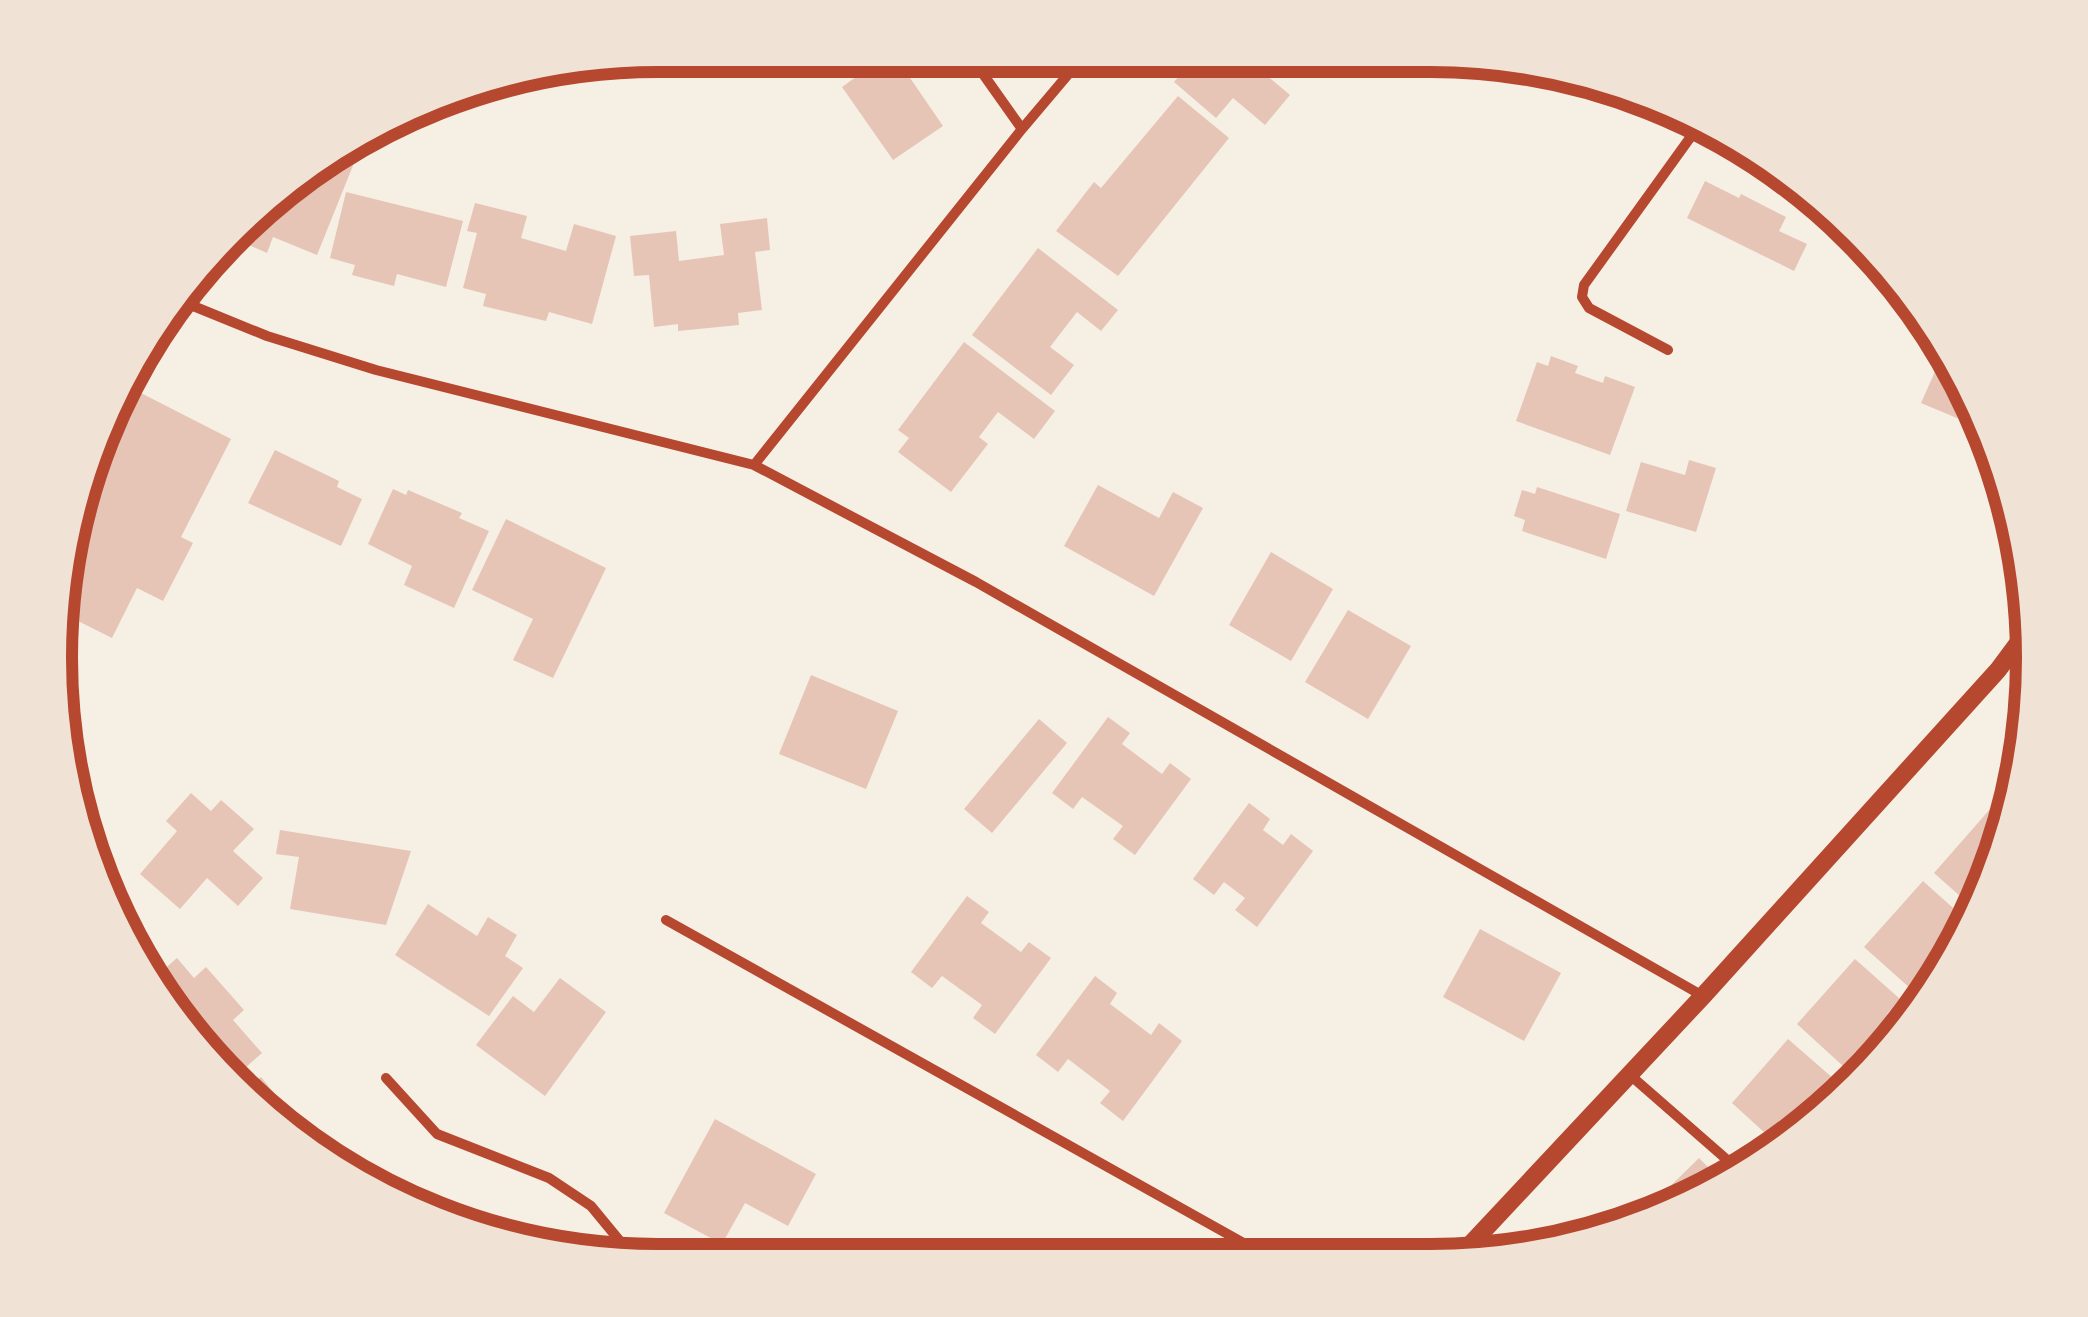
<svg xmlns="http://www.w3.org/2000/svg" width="2088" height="1317" viewBox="0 0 2088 1317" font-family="Ubuntu,sans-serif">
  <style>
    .building { fill: #e6c5b7 }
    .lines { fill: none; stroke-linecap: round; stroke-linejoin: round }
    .service { stroke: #b5482f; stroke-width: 8 }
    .minor { stroke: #b5482f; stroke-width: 10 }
    .tertiary { stroke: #b5482f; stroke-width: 18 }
    .rim { fill: none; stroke: #b5482f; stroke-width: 12 }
  </style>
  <rect width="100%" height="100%" fill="#f6efe4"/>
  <!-- building -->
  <path class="building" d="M 821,56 L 858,56 L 834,74 Z
    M 885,56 L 895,56 L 943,126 L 893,160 L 842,87 Z
    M 1194,58 L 1247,59 L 1290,95 L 1265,125 L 1233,98 L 1216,118 L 1174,82 Z
    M 1178,96 L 1229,138 L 1118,276 L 1056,231 L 1094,182 L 1101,188 Z
    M 337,150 L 356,158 L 317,255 L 273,237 L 267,253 L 235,239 L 307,172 L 313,174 L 323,157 Z
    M 1705,181 L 1739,198 L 1741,194 L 1786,217 L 1779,231 L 1807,244 L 1794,271 L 1687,218 Z
    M 346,192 L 463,221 L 446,287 L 397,274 L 394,286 L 352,275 L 355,265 L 330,258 Z
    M 475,203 L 527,216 L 521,238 L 566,251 L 574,224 L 616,236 L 592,324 L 549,312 L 546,321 L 483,306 L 486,294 L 463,288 L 477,233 L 467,231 Z
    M 767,218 L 770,250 L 755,252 L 762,310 L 738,313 L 739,325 L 678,331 L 678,324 L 654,327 L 649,275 L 634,276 L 630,236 L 676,231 L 679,261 L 724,255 L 720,224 Z
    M 1038,248 L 1118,310 L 1101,331 L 1077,312 L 1050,347 L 1074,365 L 1051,395 L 972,335 Z
    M 964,342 L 1055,411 L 1034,439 L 998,412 L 979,437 L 988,444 L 951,492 L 898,452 L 909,438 L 898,430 Z
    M 1945,349 L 1952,357 L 1976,426 L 1921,403 Z
    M 1551,356 L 1578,366 L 1575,373 L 1603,383 L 1605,376 L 1635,387 L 1610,455 L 1516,421 L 1537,362 L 1548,366 Z
    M 135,390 L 231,439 L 181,537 L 193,543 L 163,601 L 137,588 L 112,638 L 62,613 L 83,497 L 87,466 L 95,470 Z
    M 275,450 L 339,481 L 337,487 L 362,499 L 341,546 L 248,503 Z
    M 1689,460 L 1716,468 L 1696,532 L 1626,511 L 1641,462 L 1685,475 Z
    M 1098,485 L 1159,518 L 1173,492 L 1203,508 L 1154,596 L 1064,546 Z
    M 1537,487 L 1620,514 L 1606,559 L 1522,531 L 1525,520 L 1514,516 L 1522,490 L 1535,494 Z
    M 393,489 L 406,495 L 408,490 L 462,513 L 459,518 L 489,531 L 454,608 L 404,585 L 412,566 L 368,544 Z
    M 506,519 L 606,568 L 553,678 L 513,660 L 533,619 L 472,590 Z
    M 1271,552 L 1333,589 L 1291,661 L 1229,625 Z
    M 1348,610 L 1411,646 L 1368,719 L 1305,682 Z
    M 811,675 L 898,711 L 866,789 L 779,754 Z
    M 1108,717 L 1130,733 L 1122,744 L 1162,774 L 1170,763 L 1191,779 L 1135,855 L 1113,839 L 1123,826 L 1082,797 L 1073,809 L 1052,793 Z
    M 1039,719 L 1067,743 L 992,833 L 964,809 Z
    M 191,793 L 211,811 L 221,800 L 254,829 L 233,851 L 263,878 L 238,906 L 207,878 L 180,909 L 140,874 L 177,831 L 166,821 Z
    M 1249,803 L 1270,819 L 1263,830 L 1283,845 L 1291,834 L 1313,851 L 1257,927 L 1235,910 L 1245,898 L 1224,882 L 1214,895 L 1193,879 Z
    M 1991,808 L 2008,823 L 1969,904 L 1934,873 Z
    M 280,830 L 411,851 L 386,925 L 290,909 L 299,857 L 276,854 Z
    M 1923,881 L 1962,916 L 1929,984 L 1921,977 L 1911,989 L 1864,947 Z
    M 967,896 L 989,912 L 981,923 L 1021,952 L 1029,942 L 1051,958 L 995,1034 L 973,1018 L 982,1005 L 942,976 L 932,988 L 911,972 Z
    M 428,904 L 477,936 L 488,917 L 517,935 L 505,956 L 523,968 L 489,1016 L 395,955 Z
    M 1480,929 L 1561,973 L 1524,1041 L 1443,997 Z
    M 177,958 L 194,978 L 206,967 L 244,1010 L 233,1020 L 262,1053 L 235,1077 L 166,1004 L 171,1000 L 153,979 Z
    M 1855,959 L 1900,999 L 1887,1014 L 1905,1030 L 1870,1064 L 1856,1051 L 1843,1066 L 1797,1024 Z
    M 1095,976 L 1117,993 L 1110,1004 L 1130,1019 L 1151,1035 L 1159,1023 L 1182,1041 L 1123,1121 L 1100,1103 L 1110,1091 L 1068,1059 L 1058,1072 L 1036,1055 Z
    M 560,978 L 606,1012 L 545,1096 L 476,1045 L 513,996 L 534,1012 Z
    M 1788,1039 L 1834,1079 L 1820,1094 L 1831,1103 L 1798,1136 L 1789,1128 L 1776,1143 L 1732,1103 Z
    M 261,1077 L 283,1104 L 270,1114 L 246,1089 Z
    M 715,1119 L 816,1174 L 788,1226 L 745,1203 L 722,1244 L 664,1213 Z
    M 1699,1158 L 1724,1183 L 1697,1200 L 1642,1214 Z"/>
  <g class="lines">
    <!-- service -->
    <path class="service" d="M 769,1253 L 769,1258"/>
    <!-- minor -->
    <path class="minor" d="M 971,57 L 1022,129
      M 176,299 L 267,336 L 376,370 L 754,465 L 976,582 L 1703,996
      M 1668,350 L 1589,308 L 1582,297 L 1584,285 L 1700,124
      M 754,465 L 1022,129 L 1082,58
      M 666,920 L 1274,1260
      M 1630,1075 L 1741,1172
      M 386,1078 L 437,1134 L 549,1178 L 591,1206 L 633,1257"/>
    <!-- tertiary -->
    <path class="tertiary" d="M 1455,1261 L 1703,996 L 1998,670 L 2024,635"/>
  </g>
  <!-- crop -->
  <path d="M0 0H2088V1317H0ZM658 72H1430A586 586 0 0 1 2016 658V658A586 586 0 0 1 1430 1244H658A586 586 0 0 1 72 658V658A586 586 0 0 1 658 72Z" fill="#f1e2d6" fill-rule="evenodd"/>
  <path class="rim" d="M658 72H1430A586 586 0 0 1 2016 658V658A586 586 0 0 1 1430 1244H658A586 586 0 0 1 72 658V658A586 586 0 0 1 658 72Z"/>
</svg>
